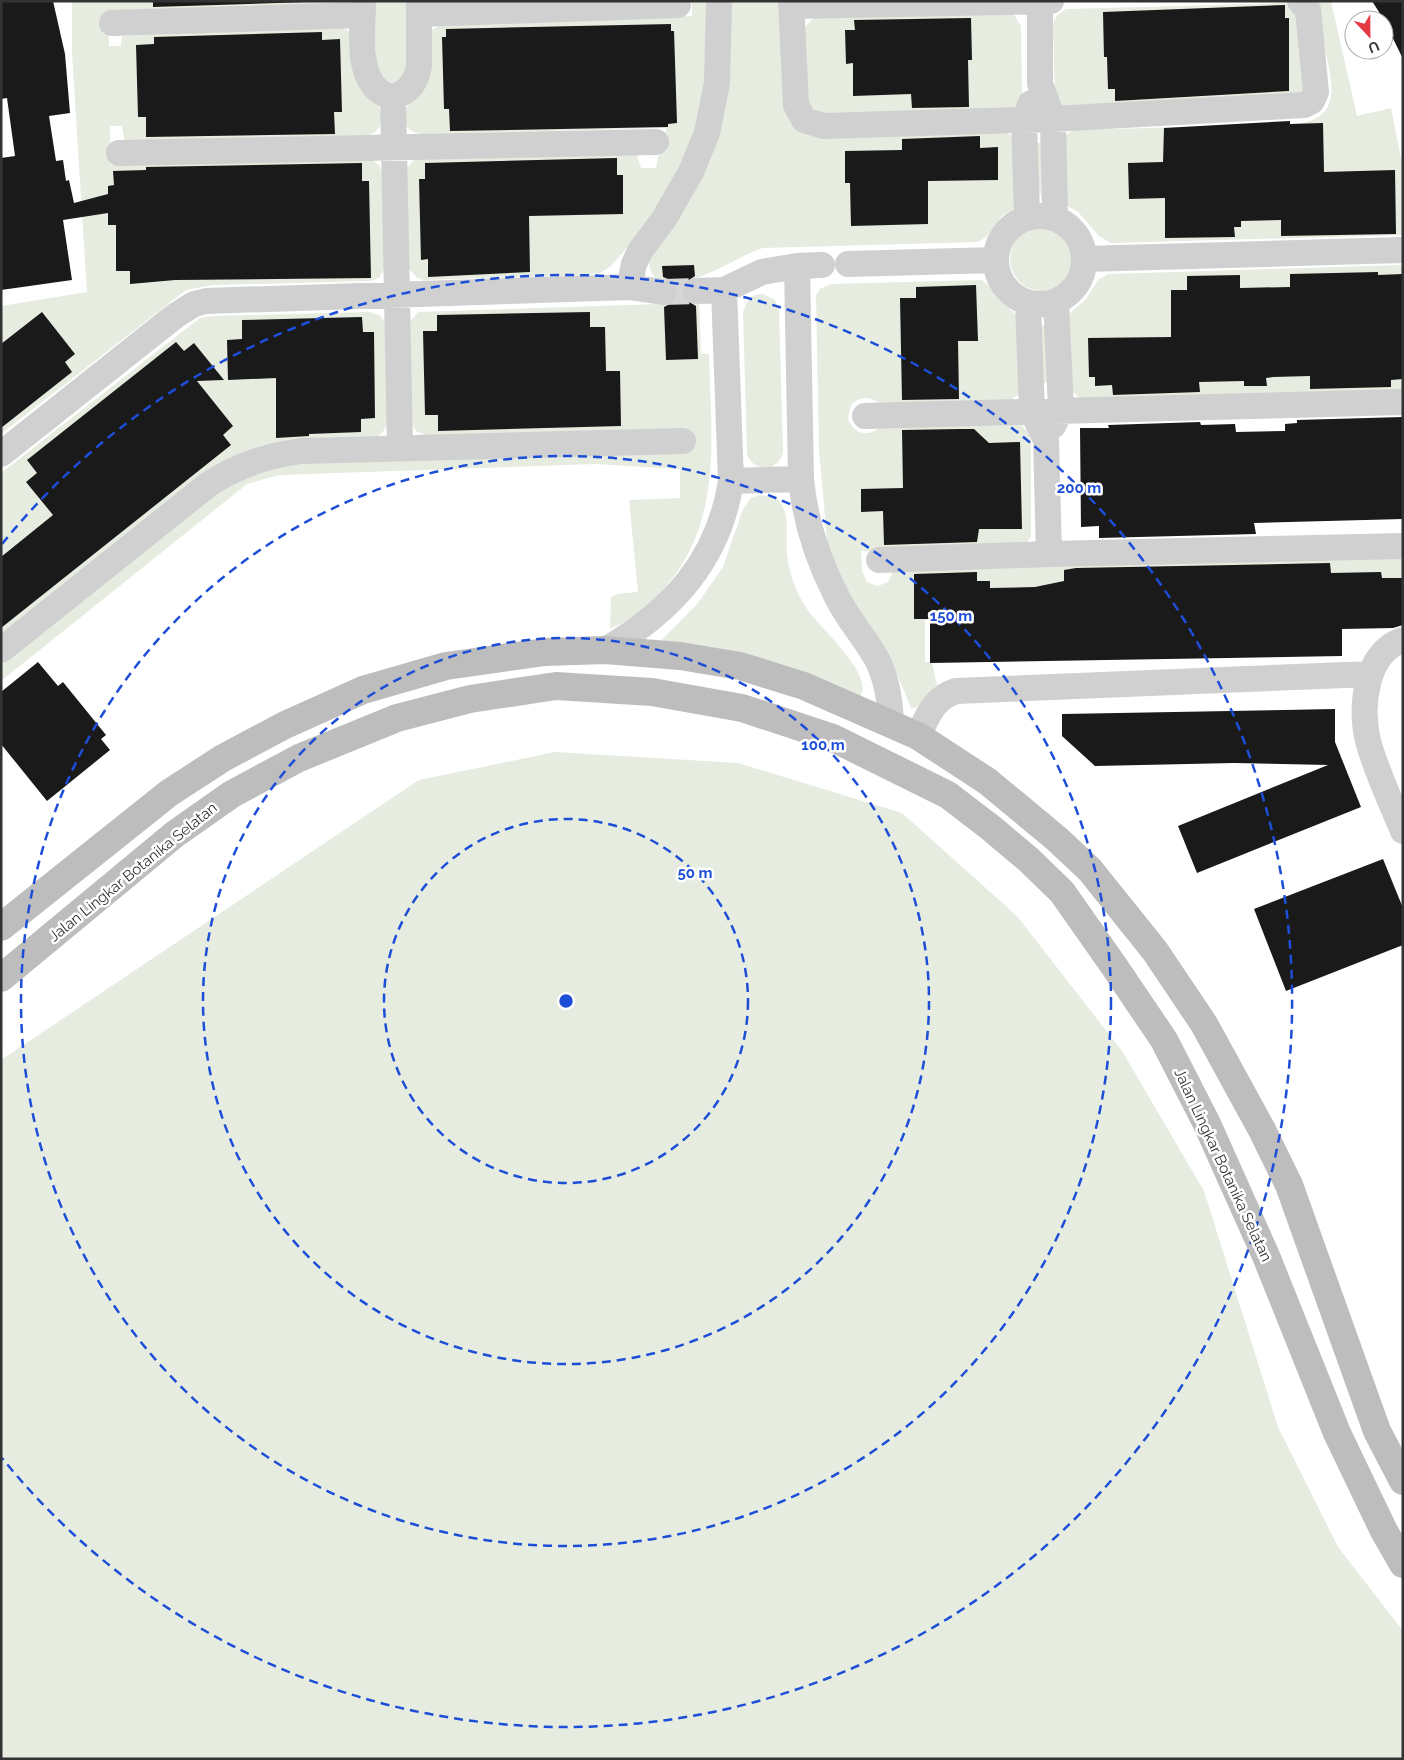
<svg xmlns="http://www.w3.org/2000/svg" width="1404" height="1760" viewBox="0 0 1404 1760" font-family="Raleway,sans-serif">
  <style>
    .green { fill: #e6ecdf }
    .building { fill: #1a1a1a }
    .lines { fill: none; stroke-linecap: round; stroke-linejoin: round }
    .street-tunnel { stroke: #d6d6d6; stroke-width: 26; stroke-dasharray: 26 13; stroke-linecap: butt }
    .street { stroke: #d0d0d0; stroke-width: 26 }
    .secondary { stroke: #bdbdbd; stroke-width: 28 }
    .ring { fill: none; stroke: #1d4ed8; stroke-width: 2.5; stroke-dasharray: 9 6 }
    .labels { text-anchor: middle; stroke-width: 5; stroke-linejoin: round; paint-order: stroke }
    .street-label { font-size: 15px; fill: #333; stroke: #fff }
    .centre { fill: #1d4ed8; stroke: #fff; stroke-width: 2.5 }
    .ring-label { font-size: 15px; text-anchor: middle; font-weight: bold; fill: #1d4ed8; stroke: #fff; stroke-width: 5; stroke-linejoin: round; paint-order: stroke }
  </style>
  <rect width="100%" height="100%" fill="#fff"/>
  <!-- green -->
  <path class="green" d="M 72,1 L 347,1 L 342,5 L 108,12 L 109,46 L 121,46 L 122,36 L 342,27 L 351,33 C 358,52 384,106 381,123 C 379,129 375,132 370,135 L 127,141 L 124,138 L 122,126 L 110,126 L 111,165 L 372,160 L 379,165 L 382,173 L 384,269 L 379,278 L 370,281 L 212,285 L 186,290 L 1,434 L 1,306 L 87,292 L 72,53 Z
    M 373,1 L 407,1 L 408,69 C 401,85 390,85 377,76 Z
    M 692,1 L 710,1 L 710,55 L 693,142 L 648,224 L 611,266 L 600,273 L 585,275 L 424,280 L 417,278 L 409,269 L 406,169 L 415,159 L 637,155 L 641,168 L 656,168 L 658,156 L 667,151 L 666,128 L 421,134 C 415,133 408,131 406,124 C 402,111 424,41 433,29 L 445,23 L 692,16 Z
    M 728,1 L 782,1 L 788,116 L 1007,133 L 1012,136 L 1019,205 L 1002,216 L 986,237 L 978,242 L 763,248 C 742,252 650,319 649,258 L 670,228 Z
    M 1312,1 L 1331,1 L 1357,116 L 1391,108 L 1403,168 L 1403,235 L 1111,243 L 1099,236 L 1078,212 L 1064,204 L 1065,136 L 1073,130 L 1296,124 C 1341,118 1333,87 1326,53 C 1322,36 1317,18 1312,1 Z
    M 1286,3 L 1290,6 L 1296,14 L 1310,94 L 1062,106 L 1055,93 L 1053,24 L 1056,16 L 1066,9 Z
    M 1013,13 L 1021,26 L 1022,94 L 1021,101 L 1014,108 L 824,115 L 808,108 L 804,28 L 814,17 Z
    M 1038,143 L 1041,143 L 1041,195 L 1038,194 Z
    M1010 259a32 32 0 1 1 64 0a32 32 0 1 1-64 0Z
    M 1403,265 L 1403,393 L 1080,398 L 1070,390 L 1068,315 L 1086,299 L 1098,280 L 1108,274 Z
    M 981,280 L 987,284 L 998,299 L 1019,317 L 1019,394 L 1011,400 L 880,404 C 870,396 860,396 851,405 L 848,419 C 854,434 868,438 880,427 L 1021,425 L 1027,431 L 1031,440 L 1031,537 L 1026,543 L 1017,546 L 861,551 L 862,571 L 867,582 L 878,586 L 888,582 L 894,569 L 1403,557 L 1403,606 L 925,620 L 925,662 L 932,663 L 937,685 L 916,708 L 911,708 L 892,662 L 850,607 L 828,550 L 819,451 L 816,295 L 820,289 L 831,284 Z
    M 763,294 L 775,300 L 779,309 L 783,452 C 779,472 753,473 747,454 L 743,313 C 746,301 751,294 763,294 Z
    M 699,299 L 701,354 L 709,354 C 711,435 723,519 667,585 C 652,604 632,619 610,629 L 611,597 L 617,594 L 638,592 L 629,500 L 680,498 L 680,469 L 595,464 L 280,475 L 247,484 L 1,681 L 1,664 L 218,492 L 234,480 L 274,465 L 688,429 L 428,436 L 416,431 L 412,425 L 410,322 L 418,312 L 689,303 L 689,300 Z
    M 369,312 L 381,316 L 385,324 L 388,424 L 382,433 L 377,436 C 321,438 266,435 216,465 L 1,635 L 1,473 L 200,318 L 212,316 Z
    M 1044,325 L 1047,325 L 1048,381 L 1044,383 L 1041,326 Z
    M 759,495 L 776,498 C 792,511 785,538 787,556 C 790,575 796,593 807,609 C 819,627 875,675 860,696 L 658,644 L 698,603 L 723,567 L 743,509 L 751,498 Z
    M 555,752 L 738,763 L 902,813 L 1017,916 L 1122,1051 L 1204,1191 L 1278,1427 L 1338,1547 L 1403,1631 L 1403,1759 L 1,1759 L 1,1060 L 419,780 Z"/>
  <!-- building -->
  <path class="building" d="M 1,1 L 53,1 L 65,54 L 70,113 L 49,116 L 56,161 L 63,160 L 66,181 L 69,180 L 74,203 L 108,194 L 108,186 L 114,185 L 113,171 L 146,170 L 146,167 L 362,163 L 362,181 L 369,181 L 371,278 L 175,280 L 130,284 L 130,271 L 116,271 L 116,225 L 108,225 L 108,213 L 63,220 L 72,280 L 1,290 L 1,158 L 15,156 L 7,98 L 1,99 Z
    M 153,1 L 309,1 L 309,2 L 153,7 Z
    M 1372,1 L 1403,1 L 1403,59 L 1384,20 Z
    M 1285,5 L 1285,18 L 1289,18 L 1289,91 L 1115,101 L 1115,89 L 1108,89 L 1107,57 L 1104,57 L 1103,12 Z
    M 971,18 L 972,60 L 968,60 L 969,107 L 912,108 L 911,94 L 853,96 L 853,63 L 846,64 L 845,30 L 855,30 L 854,20 Z
    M 671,24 L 671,31 L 674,31 L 677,123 L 668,124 L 668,127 L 450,131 L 449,109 L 444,109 L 442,37 L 446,37 L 446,29 Z
    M 322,32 L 322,40 L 340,39 L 342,112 L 334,112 L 335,134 L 146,137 L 146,117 L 138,117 L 136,45 L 154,44 L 154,37 Z
    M 1290,121 L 1290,124 L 1323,123 L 1324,172 L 1395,170 L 1396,234 L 1281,236 L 1281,220 L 1241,221 L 1241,227 L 1234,227 L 1235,237 L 1165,238 L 1165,198 L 1129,199 L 1128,163 L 1163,162 L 1164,128 Z
    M 980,136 L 980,148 L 998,147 L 998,180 L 928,181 L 928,224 L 851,226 L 850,183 L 845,183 L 845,151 L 902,150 L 902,139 Z
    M 617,158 L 617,175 L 623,175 L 623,214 L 529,216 L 530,272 L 428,277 L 428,259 L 421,260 L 419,179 L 425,179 L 425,163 Z
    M 694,265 L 695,276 L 683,284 L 681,291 L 684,299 L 696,306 L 698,359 L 666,360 L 664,307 L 674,302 L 678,294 L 677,287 L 673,281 L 663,277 L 662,266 Z
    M 1378,272 L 1378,275 L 1403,274 L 1403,379 L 1391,380 L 1391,387 L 1310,389 L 1310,376 L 1273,377 L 1266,378 L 1267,386 L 1244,386 L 1244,381 L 1199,382 L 1200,392 L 1113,395 L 1112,385 L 1095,386 L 1095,377 L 1089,377 L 1088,338 L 1171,337 L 1171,290 L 1187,290 L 1187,276 L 1240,275 L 1240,288 L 1290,287 L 1290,274 Z
    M 976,285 L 978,341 L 958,341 L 959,399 L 902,400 L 900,298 L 916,298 L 916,287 Z
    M 42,312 L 75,354 L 65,362 L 72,372 L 1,428 L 1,344 Z
    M 590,312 L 590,327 L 605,327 L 606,371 L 620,371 L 621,426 L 438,431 L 438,415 L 425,415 L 423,331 L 437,331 L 437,315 Z
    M 362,317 L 363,332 L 374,332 L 375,418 L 361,419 L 361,432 L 309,434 L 309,436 L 276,438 L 276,378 L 228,380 L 227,340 L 242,339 L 242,320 Z
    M 176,342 L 184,351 L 194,343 L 224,380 L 197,381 L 233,426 L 223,435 L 231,445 L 1,628 L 1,557 L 53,515 L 26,482 L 37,473 L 27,460 Z
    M 1403,417 L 1403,519 L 1254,523 L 1256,534 L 1099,538 L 1099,526 L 1081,527 L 1080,428 L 1109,428 L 1108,425 L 1200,422 L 1201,425 L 1235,424 L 1236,432 L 1285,431 L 1285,424 L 1297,423 L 1297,420 Z
    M 960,429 L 974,429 L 989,443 L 1020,442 L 1022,529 L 979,529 L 977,542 L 884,545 L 883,511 L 861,512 L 861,489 L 903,488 L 902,430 Z
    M 1330,563 L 1331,573 L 1381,572 L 1382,578 L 1403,578 L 1403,625 L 1393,628 L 1342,629 L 1342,656 L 930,663 L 930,619 L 914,619 L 914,574 L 977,572 L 977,581 L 990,581 L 990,588 L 1035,587 L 1064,581 L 1064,570 L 1076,568 Z
    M 38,662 L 58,686 L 63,682 L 106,735 L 101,739 L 110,750 L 47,801 L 1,744 L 1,692 Z
    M 1335,709 L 1335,742 L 1361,807 L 1197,873 L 1178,826 L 1328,765 L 1234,763 L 1095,766 L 1062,736 L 1062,714 Z
    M 1383,859 L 1403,908 L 1403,945 L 1286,991 L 1254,909 Z"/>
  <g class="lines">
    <!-- street-tunnel -->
    <path class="street-tunnel" d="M 663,292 L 696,291"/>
    <!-- street -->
    <path class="street" d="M 363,1 C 363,28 356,73 379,91 C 386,96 392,97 400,94 C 412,89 417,78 419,66 L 419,1
      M 791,1 L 796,105 L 804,120 L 824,126 L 1053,119 L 1304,105 L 1312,101 L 1316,92 L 1308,10 L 1300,1
      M 1040,2 L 1040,84 L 1053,119 L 1055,217
      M 791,6 L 1051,1
      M 420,14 L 678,5
      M 112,23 L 363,15
      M 393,97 L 400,448
      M 119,153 L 656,142
      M996 260a44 44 0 1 1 88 0a44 44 0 1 1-88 0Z
      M 1027,216 L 1024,119 L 1031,103
      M 1085,259 L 1403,250
      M 848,264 L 996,260
      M 797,266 L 801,479 C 805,521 817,558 836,595 C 846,617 863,635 875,656 C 887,676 890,700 891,722
      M 629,287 L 634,264 L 640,251 L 664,219 L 691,172 L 707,133 L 717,83 L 719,1
      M 696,291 L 724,290 L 762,272 L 797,266 L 822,265
      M 1028,303 L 1032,411 L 1046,440 L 1049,554
      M 865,416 L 1403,402
      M 1053,426 L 1061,410 L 1056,302
      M 1,454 L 175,316 L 194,304 L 206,301 L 629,287 L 663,292
      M 731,481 L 801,479
      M 879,560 L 1049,554 L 1403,546
      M 1403,640 C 1365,652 1360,707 1368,741 C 1376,771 1391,802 1403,831
      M 1,650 L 209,484 C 238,465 266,456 301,451 L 683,441
      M 605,650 C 672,611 719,560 731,481 L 724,290
      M 918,736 C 928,715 934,698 956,691 L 1370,674"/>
    <!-- secondary -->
    <path class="secondary" d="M 1,927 L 169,793 L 223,758 L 285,725 L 363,690 L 446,666 L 545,652 L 605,650 L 680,656 L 740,666 L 804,686 L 918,736 L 987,781 L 1057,839 L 1090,870 L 1155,951 L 1204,1024 L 1262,1130 L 1289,1185 L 1377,1431 L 1403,1481
      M 1,978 L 175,834 L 232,794 L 299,758 L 397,718 L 470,699 L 556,686 L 652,692 L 742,708 L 833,738 L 948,795 L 991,828 L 1029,860 L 1062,892 L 1114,966 L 1164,1040 L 1207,1124 L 1266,1256 L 1337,1433 L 1384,1531 L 1403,1564"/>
  </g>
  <!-- distance rings -->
  <g class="ring">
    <circle cx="566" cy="1001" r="182"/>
    <circle cx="566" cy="1001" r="363"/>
    <circle cx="566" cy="1001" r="545"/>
    <path d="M2 544A726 726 0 1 1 2 1458"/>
  </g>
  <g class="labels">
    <!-- street labels -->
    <g class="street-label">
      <text transform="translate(133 872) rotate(-39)" y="5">Jalan Lingkar Botanika Selatan</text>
      <text transform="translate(1223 1165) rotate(65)" y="5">Jalan Lingkar Botanika Selatan</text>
    </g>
  </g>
  <circle cx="566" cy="1001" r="8" class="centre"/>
  <g class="ring-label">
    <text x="1079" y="493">200 m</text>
    <text x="951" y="621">150 m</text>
    <text x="823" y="750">100 m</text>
    <text x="695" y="878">50 m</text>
  </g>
  <!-- border -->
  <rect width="1404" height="1760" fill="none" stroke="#333333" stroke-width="5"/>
  <!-- north arrow -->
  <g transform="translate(1369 35) rotate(158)"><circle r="24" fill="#ffffff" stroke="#adadad"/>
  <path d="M0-4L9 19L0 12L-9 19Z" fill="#e63946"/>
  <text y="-8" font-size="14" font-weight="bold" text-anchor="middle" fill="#333333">U</text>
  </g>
</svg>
